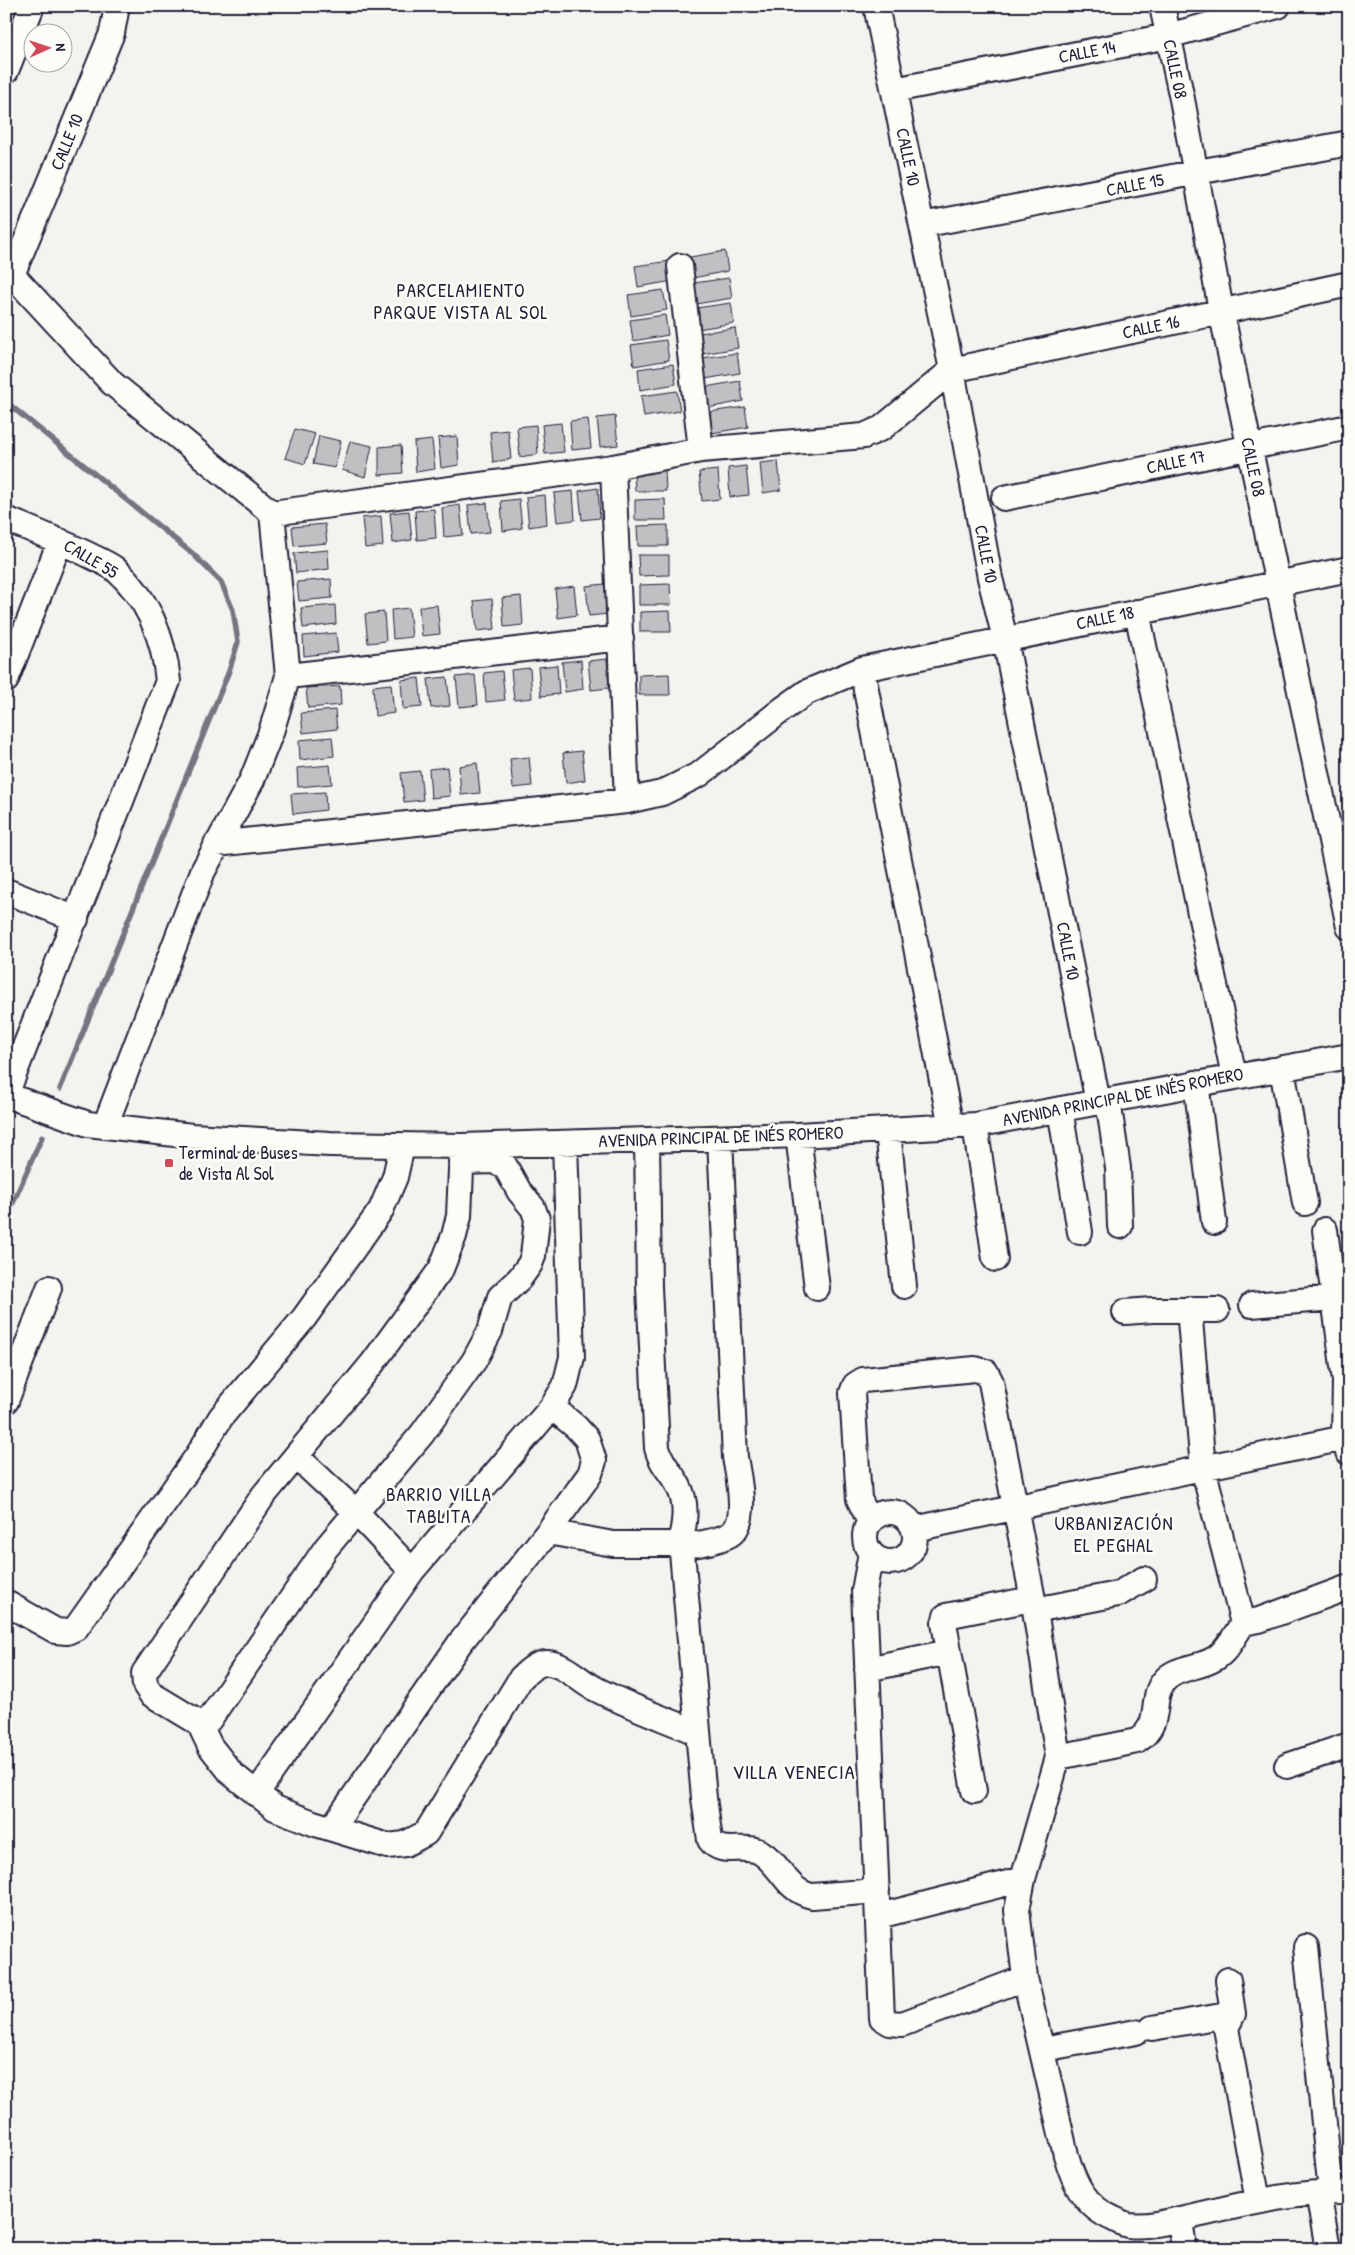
<svg xmlns="http://www.w3.org/2000/svg" width="1355" height="2255" viewBox="0 0 1355 2255" font-family="'Patrick Hand',sans-serif">
  <style>
    .lines { fill: none; stroke-linecap: round; stroke-linejoin: round }
    .stream { stroke: #757582; stroke-width: 5.5 }
    .building { fill: #c0bfc2; stroke: #22223b }
    .minor-casing { stroke: #22223b; stroke-width: 28 }
    .minor { stroke: #fdfcf7; stroke-width: 24 }
    .poi-dot { fill: #d1495b; stroke: #fdfcf7; stroke-width: 2 }
    .labels { text-anchor: middle; stroke-width: 5; stroke-linejoin: round; paint-order: stroke }
    .street-label { font-size: 18px; fill: #22223b; stroke: #fdfcf7 }
    .poi-label { font-size: 18px; fill: #22223b; stroke: #fdfcf7; text-anchor: start }
    .neighbourhood-label { font-size: 19px; letter-spacing: 1px; fill: #22223b; stroke: #fdfcf7 }
    .quarter-label { font-size: 20px; letter-spacing: 1px; fill: #22223b; stroke: #fdfcf7 }
  </style>
  <rect width="100%" height="100%" fill="#f4f3ef"/>
  <filter id="ink" filterUnits="userSpaceOnUse"><feTurbulence type="fractalNoise" baseFrequency=".02" numOctaves="2"/><feDisplacementMap in="SourceGraphic" scale="10" xChannelSelector="R" yChannelSelector="G"/><feConvolveMatrix kernelMatrix="1 2 1 2 8 2 1 2 1" color-interpolation-filters="sRGB"/></filter>
  <g filter="url(#ink)">
    <g class="lines">
      <!-- stream -->
      <path class="stream" d="M 6,402 L 193,554 L 221,582 L 233,610 L 238,642 L 229,671 L 60,1089
        M 6,1219 L 42,1137"/>
    </g>
    <!-- building -->
    <path class="building" d="M 725,251 L 728,271 L 693,278 L 690,257 Z
      M 670,261 L 673,281 L 638,287 L 635,266 Z
      M 729,278 L 732,298 L 696,304 L 694,283 Z
      M 663,290 L 667,310 L 631,316 L 628,295 Z
      M 731,303 L 734,323 L 698,329 L 696,308 Z
      M 665,315 L 668,335 L 633,341 L 630,320 Z
      M 735,328 L 738,348 L 702,354 L 700,333 Z
      M 666,340 L 669,360 L 634,366 L 631,345 Z
      M 737,353 L 740,373 L 705,379 L 702,358 Z
      M 673,364 L 676,384 L 640,390 L 638,369 Z
      M 740,381 L 743,401 L 708,408 L 705,387 Z
      M 677,391 L 680,411 L 644,417 L 641,396 Z
      M 745,407 L 748,427 L 712,433 L 709,412 Z
      M 615,416 L 618,445 L 600,447 L 597,418 Z
      M 588,419 L 591,448 L 572,450 L 570,421 Z
      M 561,423 L 564,452 L 545,454 L 542,425 Z
      M 536,425 L 538,454 L 520,457 L 517,427 Z
      M 295,429 L 315,434 L 305,464 L 285,458 Z
      M 508,430 L 511,459 L 493,462 L 490,432 Z
      M 319,436 L 341,441 L 335,468 L 313,464 Z
      M 457,436 L 459,465 L 441,468 L 438,438 Z
      M 432,440 L 435,469 L 416,472 L 414,442 Z
      M 350,441 L 372,446 L 365,477 L 342,470 Z
      M 401,445 L 403,473 L 379,475 L 379,447 Z
      M 778,461 L 781,490 L 763,493 L 760,463 Z
      M 746,466 L 749,495 L 730,497 L 728,468 Z
      M 665,470 L 666,491 L 635,491 L 634,471 Z
      M 718,470 L 720,499 L 702,501 L 699,472 Z
      M 598,488 L 600,518 L 582,520 L 579,491 Z
      M 573,491 L 575,520 L 557,522 L 554,493 Z
      M 545,495 L 547,524 L 529,527 L 526,497 Z
      M 519,499 L 522,528 L 503,531 L 501,501 Z
      M 665,499 L 666,520 L 635,520 L 635,500 Z
      M 487,503 L 490,532 L 471,534 L 468,505 Z
      M 460,505 L 463,535 L 444,537 L 442,508 Z
      M 434,509 L 436,538 L 417,540 L 415,511 Z
      M 409,511 L 412,540 L 393,543 L 390,513 Z
      M 381,516 L 383,546 L 365,548 L 362,518 Z
      M 325,524 L 327,543 L 294,546 L 292,527 Z
      M 668,525 L 668,546 L 638,546 L 637,526 Z
      M 328,550 L 329,569 L 296,573 L 294,553 Z
      M 638,555 L 669,555 L 669,575 L 639,576 Z
      M 331,579 L 332,598 L 299,601 L 297,582 Z
      M 605,584 L 608,614 L 589,616 L 586,586 Z
      M 670,584 L 671,605 L 639,605 L 639,585 Z
      M 574,586 L 577,615 L 558,618 L 555,589 Z
      M 521,596 L 523,625 L 504,627 L 502,598 Z
      M 492,599 L 495,629 L 477,631 L 474,601 Z
      M 335,605 L 336,624 L 303,628 L 301,608 Z
      M 437,605 L 440,634 L 422,636 L 419,607 Z
      M 409,608 L 412,637 L 393,639 L 391,610 Z
      M 670,611 L 671,632 L 640,632 L 640,612 Z
      M 384,612 L 386,641 L 368,643 L 365,614 Z
      M 336,633 L 338,652 L 304,656 L 303,636 Z
      M 607,659 L 609,688 L 591,690 L 588,661 Z
      M 581,660 L 583,689 L 565,692 L 562,662 Z
      M 557,665 L 559,694 L 541,696 L 538,667 Z
      M 530,668 L 532,698 L 514,700 L 511,670 Z
      M 502,671 L 505,700 L 486,702 L 484,673 Z
      M 669,674 L 670,695 L 639,695 L 639,675 Z
      M 475,675 L 478,705 L 459,707 L 456,677 Z
      M 447,677 L 450,706 L 431,708 L 428,679 Z
      M 419,678 L 422,707 L 403,709 L 401,680 Z
      M 391,684 L 394,713 L 375,716 L 373,686 Z
      M 340,686 L 341,705 L 308,708 L 306,688 Z
      M 335,710 L 337,729 L 303,733 L 301,713 Z
      M 332,737 L 334,756 L 300,760 L 299,740 Z
      M 582,751 L 585,780 L 566,783 L 563,753 Z
      M 529,757 L 532,786 L 513,788 L 510,759 Z
      M 477,763 L 480,793 L 461,795 L 459,766 Z
      M 330,765 L 332,784 L 298,787 L 297,768 Z
      M 447,767 L 450,796 L 431,798 L 429,769 Z
      M 420,771 L 423,800 L 404,802 L 401,773 Z
      M 325,792 L 326,810 L 293,814 L 291,794 Z"/>
    <g class="lines">
      <defs>
        <path id="minor" d="M 876,6 L 952,370 L 990,578 L 1005,639 L 1098,1102
          M 1162,6 L 1182,99 L 1221,310 L 1349,927
          M 6,71 L 32,6
          M 894,90 L 1168,36 L 1278,6
          M 922,225 L 1349,143
          M 680,266 L 701,450
          M 6,268 L 112,383 L 272,513 L 288,676 L 271,732 L 252,780 L 203,871 L 105,1126
          M 12,275 L 112,33 L 117,6
          M 613,467 L 627,801
          M 1004,498 L 1349,427
          M 272,513 L 613,467 L 701,450 L 864,436 L 882,428 L 952,370 L 1349,284
          M 6,519 C 35,531 63,542 91,556 C 99,560 108,564 115,569 C 148,598 164,639 168,681 L 6,1095
          M 1137,612 L 1234,1076
          M 862,669 L 951,1127
          M 288,676 L 621,638
          M 6,680 L 60,541
          M 216,844 L 627,801 L 662,793 L 700,774 L 783,709 L 807,692 L 862,669 L 1349,569
          M 6,891 L 76,919
          M 1282,1068 L 1305,1203
          M 1196,1083 L 1214,1222
          M 6,1095 L 88,1124 L 192,1136 L 330,1144 L 462,1146 L 798,1135 L 975,1125 L 1349,1056
          M 1108,1100 L 1118,1168 L 1120,1226
          M 1060,1109 L 1080,1232
          M 975,1125 L 995,1259
          M 888,1131 L 904,1286
          M 798,1135 L 817,1288
          M 647,1140 L 649,1287 L 657,1448 C 661,1464 671,1472 678,1485 C 689,1505 684,1527 679,1547
          M 462,1146 L 459,1216 L 454,1236 L 441,1269 L 372,1364 L 263,1496 L 144,1673 L 145,1685 L 151,1694 L 199,1723 L 210,1746 L 232,1774 L 275,1808 L 313,1823 L 388,1846 L 405,1844 L 426,1833 L 521,1678 C 528,1671 538,1662 548,1663 C 564,1664 579,1680 592,1687 C 625,1705 663,1718 698,1733
          M 1325,1230 L 1345,1381 L 1344,1438 L 1348,1452
          M 1252,1305 L 1334,1298
          M 1189,1309 L 1203,1468 L 1243,1623
          M 1125,1312 L 1152,1310 L 1217,1310
          M 6,1401 L 49,1288
          M 296,1456 L 356,1512 L 412,1571
          M865 1537a25 25 0 1 1 50 0a25 25 0 1 1-50 0Z
          M 870,1522 L 859,1499 L 852,1393 L 855,1385 L 863,1380 L 975,1369 L 986,1372 L 991,1382 L 1035,1610 L 1058,1757 L 1023,1879 L 1017,1910 L 1025,1978 L 1066,2155 C 1074,2183 1085,2207 1114,2219 C 1118,2221 1123,2224 1128,2225 C 1153,2228 1182,2218 1206,2213 C 1253,2202 1300,2191 1349,2192
          M 914,1529 L 1349,1437
          M 548,1532 L 613,1544 L 671,1544 L 679,1547 L 682,1552 L 704,1798 L 710,1840 C 722,1857 743,1843 760,1852 C 781,1864 786,1891 812,1896 L 877,1891
          M 679,1547 C 695,1544 714,1543 729,1535 C 750,1523 738,1476 735,1457 L 720,1138
          M 871,1553 L 864,1591 L 882,2018 L 890,2023 L 902,2024 L 1025,1978
          M 6,1603 L 56,1631 L 67,1632 L 76,1628 L 198,1455 L 221,1417 L 304,1318 L 381,1210 L 395,1177 L 402,1146
          M 1035,1610 L 1118,1594 L 1144,1579
          M 867,1669 L 949,1652
          M 199,1723 L 204,1723 L 209,1720 L 326,1548 L 422,1434 L 474,1361 L 490,1331 L 500,1297 L 520,1278 L 530,1264 L 533,1256 L 537,1219 L 533,1208 L 519,1191 L 505,1166 L 493,1161 L 461,1162
          M 1058,1757 L 1137,1741 C 1165,1722 1148,1698 1165,1680 C 1176,1667 1200,1668 1214,1659 C 1227,1652 1235,1635 1243,1623 L 1259,1620 L 1349,1587
          M 1287,1766 L 1349,1745
          M 974,1791 L 944,1623 L 946,1616 L 1032,1599
          M 256,1794 L 412,1571 L 552,1407 L 565,1386 L 572,1357 L 565,1143
          M 332,1828 L 460,1643 L 548,1532 L 590,1474 L 594,1461 L 587,1439 L 576,1427 L 552,1407
          M 879,1916 L 1023,1879
          M 1306,1947 L 1331,2192
          M 1228,1980 L 1233,2014 L 1226,2028 L 1258,2201
          M 1152,2028 L 1233,2014
          M 1043,2049 L 1136,2032
          M 1318,2193 L 1328,2249
          M 1180,2219 L 1184,2249"/>
      </defs>
      <!-- minor casing -->
      <use href="#minor" class="minor-casing"/>
      <!-- minor -->
      <use href="#minor" class="minor"/>
    </g>
  </g>
  <!-- markers -->
  <rect class="poi-dot" x="164" y="1158" width="10" height="10" rx="2.5"/>
  <g class="labels">
    <!-- street labels -->
    <g class="street-label">
      <text transform="translate(1087 52) rotate(-11)" y="6">CALLE 14</text>
      <text transform="translate(1175 69) rotate(78)" y="6">CALLE 08</text>
      <text transform="translate(67 142) rotate(-68)" y="6">CALLE 10</text>
      <text transform="translate(908 157) rotate(78)" y="6">CALLE 10</text>
      <text transform="translate(1135 185) rotate(-11)" y="6">CALLE 15</text>
      <text transform="translate(1151 327) rotate(-12)" y="6">CALLE 16</text>
      <text transform="translate(1176 462) rotate(-12)" y="6">CALLE 17</text>
      <text transform="translate(1253 467) rotate(78)" y="6">CALLE 08</text>
      <text transform="translate(986 554) rotate(79)" y="6">CALLE 10</text>
      <text transform="translate(91 559) rotate(30)" y="6">CALLE 55</text>
      <text transform="translate(1105 618) rotate(-12)" y="6">CALLE 18</text>
      <text transform="translate(1068 951) rotate(79)" y="6">CALLE 10</text>
      <text transform="translate(1123 1097) rotate(-11)" y="6">AVENIDA PRINCIPAL DE INÉS ROMERO</text>
      <text transform="translate(721 1137) rotate(-2)" y="6">AVENIDA PRINCIPAL DE INÉS ROMERO</text>
    </g>
    <!-- poi labels -->
    <g class="poi-label">
      <text x="179" y="1159">Terminal de Buses<tspan x="179" dy="21">de Vista Al Sol</tspan></text>
    </g>
    <!-- neighbourhood labels -->
    <g class="neighbourhood-label">
      <text x="461" y="297">PARCELAMIENTO<tspan x="461" dy="22">PARQUE VISTA AL SOL</tspan></text>
      <text x="439" y="1501">BARRIO VILLA<tspan x="439" dy="22">TABLITA</tspan></text>
      <text x="1114" y="1530">URBANIZACIÓN<tspan x="1114" dy="22">EL PEGHAL</tspan></text>
    </g>
    <!-- quarter labels -->
    <g class="quarter-label">
      <text x="794" y="1779">VILLA VENECIA</text>
    </g>
  </g>
  <!-- margin -->
  <rect width="1355" height="2255" fill="none" stroke="#fdfcf7" stroke-width="25"/>
  <rect x="12" y="12" width="1330" height="2230" fill="none" stroke="#22223b" stroke-width="2" filter="url(#ink)"/>
  <!-- north arrow -->
  <g transform="translate(48 48) rotate(87)"><circle r="24" fill="#fdfcf7" stroke="#a5a5ac"/>
  <path d="M0-4L9 19L0 12L-9 19Z" fill="#d1495b"/>
  <text y="-8" font-size="14" font-weight="bold" text-anchor="middle" fill="#22223b">N</text>
  </g>
</svg>
